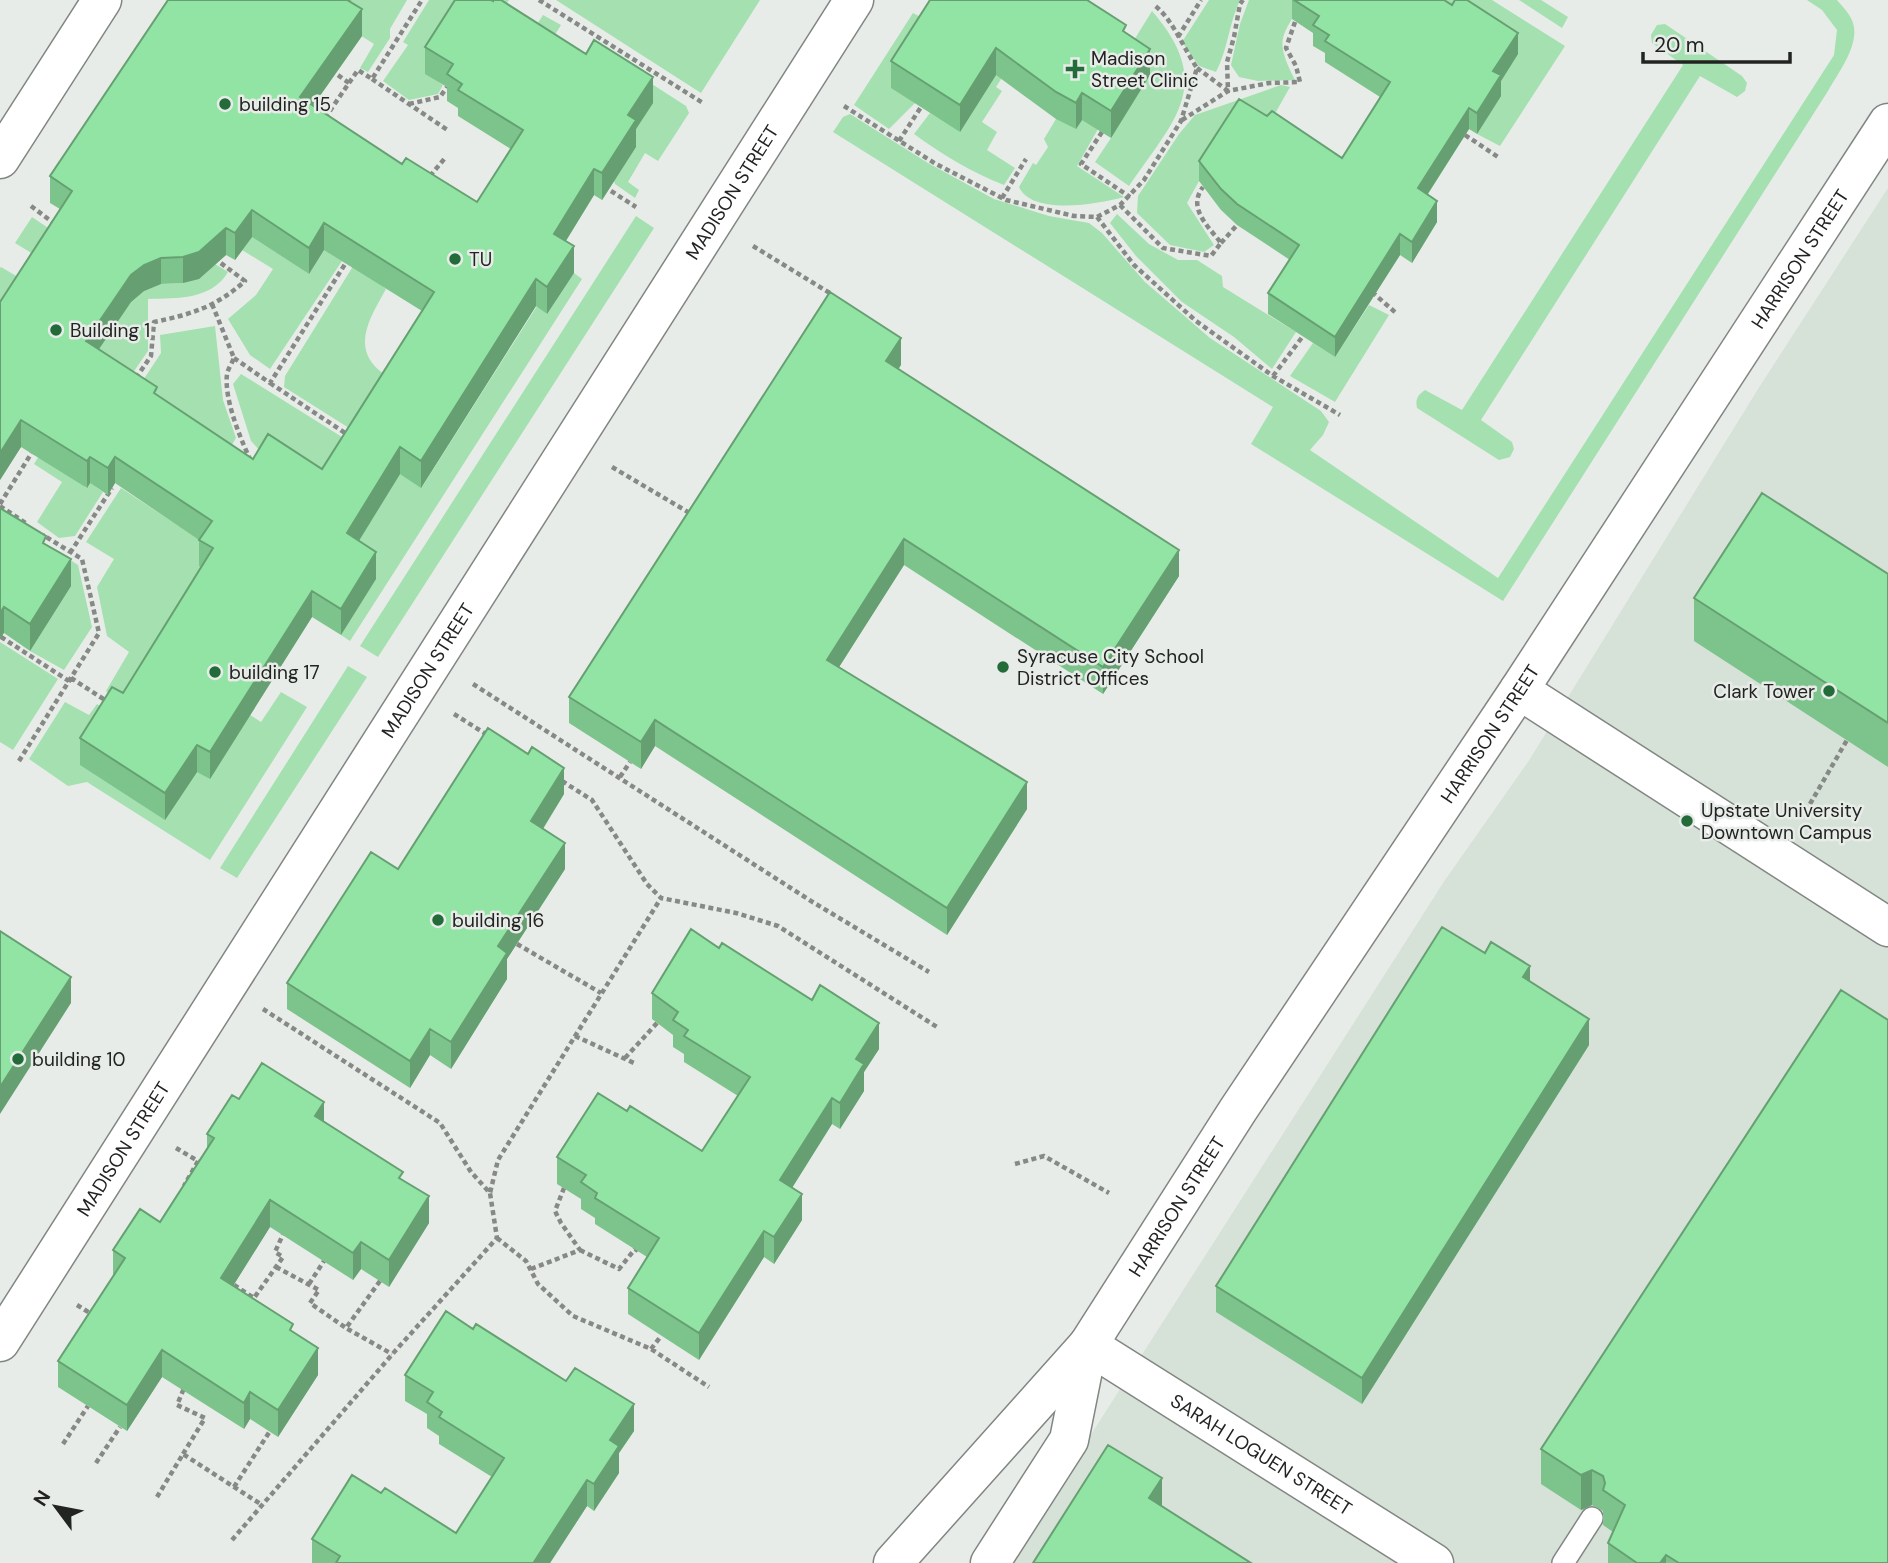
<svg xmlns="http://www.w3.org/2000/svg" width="1888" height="1563" viewBox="0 0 1888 1563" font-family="'DM Sans',sans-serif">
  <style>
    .built { fill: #d6e1d8 }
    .green { fill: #a4e0b0 }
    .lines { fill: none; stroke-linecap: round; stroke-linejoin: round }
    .service-casing { stroke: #828683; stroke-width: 24 }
    .minor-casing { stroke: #828683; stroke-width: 41 }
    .tertiary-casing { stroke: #828683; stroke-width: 41 }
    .path { stroke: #868986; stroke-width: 4.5; stroke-dasharray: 5 3.5; stroke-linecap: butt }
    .service { stroke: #fff; stroke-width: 21 }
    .minor { stroke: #fff; stroke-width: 38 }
    .tertiary { stroke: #fff; stroke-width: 38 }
    .wall { fill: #7dc48c; fill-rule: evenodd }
    .shaded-wall { fill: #66a072 }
    .building { fill: #91e4a3; stroke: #66a072; stroke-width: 2; fill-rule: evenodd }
    .poi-dot { fill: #236c3a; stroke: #e8ece8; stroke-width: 2.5 }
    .labels { text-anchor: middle; stroke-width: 5; stroke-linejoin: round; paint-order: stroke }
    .poi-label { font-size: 19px; fill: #222422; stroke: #e8ece8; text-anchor: start }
    .street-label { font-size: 19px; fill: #222422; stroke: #e8ece8 }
  </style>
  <rect width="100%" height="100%" fill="#e8ece8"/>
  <!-- built -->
  <path class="built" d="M 1888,188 L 1888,1563 L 1009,1563 L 1445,880 L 1528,762 L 1758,389 Z"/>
  <!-- green -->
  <path class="green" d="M 352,0 L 407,0 L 390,29 L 390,38 L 368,72 L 360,68 L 374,44 L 338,21 Z
    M 429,0 L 509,0 L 501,12 L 532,32 L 543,15 L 561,25 L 551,41 L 583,60 L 593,46 L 686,106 L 689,113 L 658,161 L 645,153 L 628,182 L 639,190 L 635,198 L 615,184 L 614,181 L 636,147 L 426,73 L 443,85 L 438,94 L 409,100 L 383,81 L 408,45 L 403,42 Z
    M 556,0 L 760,0 L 701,93 Z
    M 1209,0 L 1240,0 C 1229,23 1228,49 1216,72 L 1199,66 L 1182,42 Z
    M 1249,0 L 1304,0 C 1281,37 1274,39 1295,80 L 1258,81 L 1239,77 L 1231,65 L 1240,24 Z
    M 1411,0 L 1492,0 L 1565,46 L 1500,146 L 1477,134 L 1500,96 Z
    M 1519,0 L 1541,0 L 1568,17 L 1562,28 Z
    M 1807,0 L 1837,0 C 1842,6 1851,15 1853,23 C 1860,45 1838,73 1828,91 L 1503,601 L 1251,444 L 1273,407 L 833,132 L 843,117 L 850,114 L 928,163 L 994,199 L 1049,216 L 1089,223 L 1102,233 L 1145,282 L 1210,338 L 1321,411 L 1329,422 L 1323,435 L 1310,450 L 1498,578 L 1834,55 L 1837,30 L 1822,10 Z
    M 1152,11 C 1216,85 1174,120 1129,186 L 1095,162 L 1111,138 L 1123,58 Z
    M 913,13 L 926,20 L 892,88 L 915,103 L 889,129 L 854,105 Z
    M 1665,24 L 1742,76 L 1747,83 L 1745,91 L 1737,97 L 1700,76 L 1481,420 L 1512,442 L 1514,449 L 1510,457 L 1499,460 L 1417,408 C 1415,399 1418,395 1425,390 L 1462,410 L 1683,65 L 1652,43 L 1651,35 L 1657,25 Z
    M 1003,63 L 1009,67 L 996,87 L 1002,91 L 982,122 L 997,132 L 987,150 L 1015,168 L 1004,185 C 971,172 943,155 914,134 L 930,113 L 960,131 Z
    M 1281,85 L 1290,87 L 1263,135 L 1199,181 L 1187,203 L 1214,245 L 1204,252 L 1170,245 L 1137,213 L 1138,196 L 1179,134 L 1195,115 Z
    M 1056,119 L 1082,119 L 1098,129 L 1077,166 L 1124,197 C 1099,204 1032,216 1019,187 L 1033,163 L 1036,165 L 1048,147 L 1044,139 Z
    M 1117,214 L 1149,244 L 1178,260 L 1197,260 L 1222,276 L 1223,287 L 1296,332 L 1272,369 L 1234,337 L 1182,302 L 1136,256 L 1110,223 Z
    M 636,216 L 654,228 L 378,657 L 360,646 Z
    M 32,217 L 60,236 L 0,329 L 0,268 L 1,267 L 18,277 L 33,254 L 15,243 Z
    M 251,236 L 309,274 L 332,238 L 350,249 L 270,369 L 250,355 L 228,319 L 256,295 L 273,269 L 242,250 Z
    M 355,263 L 386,289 C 370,318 349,349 384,374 L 349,428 L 284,387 L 285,376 Z
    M 215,264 L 228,272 C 211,300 178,298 148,299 L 148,351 L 121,390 L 75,346 L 107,336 L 131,302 L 144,291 L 161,284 L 183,283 L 199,279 Z
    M 574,273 L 582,279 L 350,641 L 341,635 L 376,579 L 251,441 L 233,384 L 241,374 L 422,487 L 537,306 L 547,314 Z
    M 1369,305 L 1389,315 L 1335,402 L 1290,376 L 1313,343 L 1335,357 Z
    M 215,326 L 223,400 L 236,438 L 220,464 L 132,397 L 161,353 L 160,335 Z
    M 50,438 L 86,488 L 90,483 L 103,492 L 75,536 L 59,538 L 37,522 L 62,482 L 34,464 Z
    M 121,488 L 212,548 L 213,575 L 131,707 L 106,691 L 129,652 L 107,636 L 97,587 L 114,559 L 86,542 Z
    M 0,514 L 78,565 L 92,627 L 64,670 L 30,651 L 71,586 Z
    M 0,642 L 58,679 L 13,750 L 0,742 Z
    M 348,666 L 367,677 L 237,878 L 220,868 Z
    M 281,692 L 307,707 L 210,860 L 87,782 L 68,786 L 29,759 L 65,702 L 89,715 L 97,704 L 197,772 L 250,715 L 261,722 Z"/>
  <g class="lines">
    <defs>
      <path id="service" d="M 1563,1563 L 1592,1518"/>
      <g id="minor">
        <path d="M 0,159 L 102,0"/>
        <path d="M 1519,690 L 1888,927"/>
        <path id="s1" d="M 0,1342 L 854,0"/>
        <path id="s2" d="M 1088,1345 L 1434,1563"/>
      </g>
      <g id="tertiary">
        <path id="s3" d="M 893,1563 L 1088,1345 L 1238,1110 L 1519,690 L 1888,123"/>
        <path d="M 990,1563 L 1069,1440 L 1088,1345"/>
      </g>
    </defs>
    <!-- service casing -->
    <use href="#service" class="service-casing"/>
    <!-- minor casing -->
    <use href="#minor" class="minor-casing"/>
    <!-- tertiary casing -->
    <use href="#tertiary" class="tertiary-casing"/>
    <!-- path -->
    <path class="path" d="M 539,0 L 703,103
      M 1178,37 L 1201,0
      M 1197,68 L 1228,91 L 1227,62 L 1234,37 L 1240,4 L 1243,0
      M 372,79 L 449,131
      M 349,83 L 358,70 L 372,79 L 422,0
      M 409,104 L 440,97 L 447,87
      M 844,106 L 936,164 L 1006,200 L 1074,216 L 1097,217 L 1120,205 L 1144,180 L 1181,121 L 1197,68 C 1184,49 1172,18 1154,5
      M 325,118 L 349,83 L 335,73
      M 1182,120 L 1228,91 L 1269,83 L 1300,82 L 1296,66 L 1286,48 L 1295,22
      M 1102,132 L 1081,164 L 1130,197
      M 1465,135 L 1498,157
      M 899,141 L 921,107
      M 430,176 L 445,158
      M 611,191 L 636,207
      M 1002,198 L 1026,159
      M 1120,205 L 1163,248 L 1211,256 L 1221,243 C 1208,226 1187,208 1203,187
      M 31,206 L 55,224
      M 1097,217 L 1134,265 L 1196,321 L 1273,376 L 1340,415
      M 1221,243 L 1237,225
      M 753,246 L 833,295
      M 1372,292 L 1396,313
      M 212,304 L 234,358 C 232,363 228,369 227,374 C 224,398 239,435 249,457 L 247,459
      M 234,358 L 270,383 L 347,261
      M 1273,376 L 1303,336
      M 136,378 L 151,356 L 154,322 C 192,314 216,307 245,281 L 218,261
      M 270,383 L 348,435
      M 612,467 L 693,515
      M 0,504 L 34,449
      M 0,506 L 27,524
      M 70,553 L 112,488
      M 1,637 L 69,681
      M 71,678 L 108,702
      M 473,684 L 811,901 L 929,972
      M 454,714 L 489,736
      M 19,761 L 99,633 L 82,559 L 43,535
      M 620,777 L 630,762
      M 562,781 L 592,800 L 647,884 L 661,898 L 736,913 L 778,926 L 937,1027
      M 1810,804 L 1847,740
      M 517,944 L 601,993
      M 263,1009 L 440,1123 L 471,1172 L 490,1193 L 498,1160 L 661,898
      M 575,1036 L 634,1063
      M 625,1058 L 657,1023
      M 176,1148 L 198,1161 L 184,1186
      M 1015,1164 L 1044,1156 L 1109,1193
      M 497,1238 L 526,1261 L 538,1284 L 573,1316 L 651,1349 L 709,1387
      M 580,1250 L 619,1269 L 635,1249 L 638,1251
      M 276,1267 L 319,1290 L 310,1303 L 346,1328
      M 531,1269 L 580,1250 L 561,1223 L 555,1211 L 564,1188
      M 380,1281 L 346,1328 L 392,1354
      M 309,1284 L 324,1261
      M 234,1285 L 254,1298 L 283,1257 L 275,1252 L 285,1230
      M 77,1305 L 93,1315
      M 651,1349 L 661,1336
      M 63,1444 L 88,1406
      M 183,1454 L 205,1418 L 177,1405 L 185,1386
      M 96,1463 L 120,1427
      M 234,1487 L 270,1431
      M 157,1497 L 183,1454 L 262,1505
      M 232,1540 L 396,1350 L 497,1238 L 490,1193"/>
    <!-- service -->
    <use href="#service" class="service"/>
    <!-- minor -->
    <use href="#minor" class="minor"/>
    <!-- tertiary -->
    <use href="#tertiary" class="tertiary"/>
  </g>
  <!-- wall -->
  <path class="wall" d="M 168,0 L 352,0 L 350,2 L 362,36 L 313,106 L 402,164 L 477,202 L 511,149 L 458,116 L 458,108 L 447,101 L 447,87 L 425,74 L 425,47 L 653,103 L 636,129 L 636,147 L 602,200 L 594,195 L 566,241 L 574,273 L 547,314 L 536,306 L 421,488 L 400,474 L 359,541 L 376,579 L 341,635 L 312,617 L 210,779 L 197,772 L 165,820 L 80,765 L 80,738 L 123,693 L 201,567 L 199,566 L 199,540 L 115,483 L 108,495 L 90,483 L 87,488 L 21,447 L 0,480 L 60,209 L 50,203 L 50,176 ZM 252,237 L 309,274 L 324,250 L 422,311 L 322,469 L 253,459 L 157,395 L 99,349 L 131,302 L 144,291 L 161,284 L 183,283 L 199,279 L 226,255 L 235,260 Z
    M 930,0 L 1126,33 L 1150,75 L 1111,138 L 1082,120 L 1076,129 L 1056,119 L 996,75 L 960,132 L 891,88 L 891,61 Z
    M 1292,0 L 1518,54 L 1501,81 L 1501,96 L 1477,134 L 1469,129 L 1428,194 L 1437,222 L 1412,263 L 1400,255 L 1335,357 L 1268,314 L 1268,293 L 1290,260 L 1237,225 L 1221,210 L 1199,181 L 1199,161 L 1267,116 L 1342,158 L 1380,97 L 1325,62 L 1325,53 L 1313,46 L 1313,33 L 1292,19 Z
    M 901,365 L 898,369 L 1179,576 L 1103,694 L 904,565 L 839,667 L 1027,809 L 947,935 L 655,746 L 641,769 L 569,723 L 569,697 Z
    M 0,508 L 46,545 L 71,586 L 30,651 L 4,633 Z
    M 1888,574 L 1888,767 L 1694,641 L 1694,598 Z
    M 564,794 L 543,829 L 565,869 L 507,959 L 507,979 L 451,1069 L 430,1055 L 410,1088 L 287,1009 L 287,983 L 398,869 Z
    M 1530,981 L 1589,1045 L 1362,1404 L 1216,1312 L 1216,1286 Z
    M 652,993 L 879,1049 L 864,1072 L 864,1091 L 840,1129 L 832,1124 L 792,1188 L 802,1220 L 774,1264 L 764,1257 L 699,1360 L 628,1314 L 628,1288 L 647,1257 L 595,1224 L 595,1218 L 581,1209 L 581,1199 L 557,1184 L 557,1157 L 627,1111 L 702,1151 L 738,1096 L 684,1062 L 684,1054 L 673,1047 L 673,1035 L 652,1019 Z
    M 239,1099 L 324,1121 L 403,1180 L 429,1223 L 389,1287 L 361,1269 L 353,1280 L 270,1227 L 233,1286 L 293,1333 L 318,1375 L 278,1437 L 250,1419 L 244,1429 L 162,1377 L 127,1431 L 58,1387 L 58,1361 L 113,1276 L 113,1250 L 160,1222 L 207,1149 L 207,1134 Z
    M 405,1375 L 634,1431 L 619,1453 L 619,1473 L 594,1511 L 587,1506 L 550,1563 L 312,1563 L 312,1539 L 381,1493 L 456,1533 L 492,1477 L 439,1444 L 439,1436 L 427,1428 L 427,1414 L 405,1401 Z
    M 1541,1449 L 1888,1563 L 1608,1563 L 1608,1543 L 1613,1532 L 1603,1525 L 1603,1511 L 1592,1505 L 1581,1510 L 1541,1484 Z"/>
  <!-- shaded-wall -->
  <path class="shaded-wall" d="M 362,9 L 362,36 L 300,124 L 300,97 Z
    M 1518,33 L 1518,54 L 1501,81 L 1501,96 L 1477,134 L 1477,113 L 1493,71 Z
    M 996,48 L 996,75 L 960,132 L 960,105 Z
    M 1150,49 L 1150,75 L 1111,138 L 1111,111 Z
    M 653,77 L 653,103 L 636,129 L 636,147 L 602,200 L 602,173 L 628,115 Z
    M 1082,93 L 1082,120 L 1076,129 L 1076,103 Z
    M 1469,108 L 1469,129 L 1418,209 L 1418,188 Z
    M 594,169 L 594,195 L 554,260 L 554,234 Z
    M 1437,201 L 1437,222 L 1412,263 L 1412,242 Z
    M 252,210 L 252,237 L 235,260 L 235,233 Z
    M 324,223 L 324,250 L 309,274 L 309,248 Z
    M 226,228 L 226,255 L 199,279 L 183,283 L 183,257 Z
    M 1400,234 L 1400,255 L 1335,357 L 1335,337 Z
    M 574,246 L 574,273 L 547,314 L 547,287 Z
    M 161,258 L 161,284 L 144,291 L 131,302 L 86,368 L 86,341 L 131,275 L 144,265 Z
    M 536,279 L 536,306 L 421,488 L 421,461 Z
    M 901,338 L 901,365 L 886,388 L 886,361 Z
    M 21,420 L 21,447 L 0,480 L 0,453 Z
    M 400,447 L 400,474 L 347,560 L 347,533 Z
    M 90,457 L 90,483 L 87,488 L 87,461 Z
    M 115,457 L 115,483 L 108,495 L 108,468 Z
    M 904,539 L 904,565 L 827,686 L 827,660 Z
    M 1179,550 L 1179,576 L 1103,694 L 1103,667 Z
    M 376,552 L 376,579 L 341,635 L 341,609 Z
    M 71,559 L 71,586 L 30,651 L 30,624 Z
    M 312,591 L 312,617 L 210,779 L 210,752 Z
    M 4,607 L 4,633 L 0,639 L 0,613 Z
    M 655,720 L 655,746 L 641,769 L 641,742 Z
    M 197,745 L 197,772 L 165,820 L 165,793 Z
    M 564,768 L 564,794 L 531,848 L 531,821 Z
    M 1027,782 L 1027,809 L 947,935 L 947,908 Z
    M 565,843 L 565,869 L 507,959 L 507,979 L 451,1069 L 451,1042 L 498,946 Z
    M 1530,966 L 1530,993 L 1523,977 Z
    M 71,977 L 71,1003 L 0,1114 L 0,1087 Z
    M 1589,1019 L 1589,1045 L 1362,1404 L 1362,1378 Z
    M 879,1023 L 879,1049 L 864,1072 L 864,1091 L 840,1129 L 840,1103 L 856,1059 Z
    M 430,1029 L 430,1055 L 410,1088 L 410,1061 Z
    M 832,1098 L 832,1124 L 780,1207 L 780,1180 Z
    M 324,1102 L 324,1129 L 315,1116 Z
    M 802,1194 L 802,1220 L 774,1264 L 774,1237 Z
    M 429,1196 L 429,1223 L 389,1287 L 389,1260 Z
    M 270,1200 L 270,1227 L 221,1305 L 221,1278 Z
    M 764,1231 L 764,1257 L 699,1360 L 699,1333 Z
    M 361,1242 L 361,1269 L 353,1280 L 353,1253 Z
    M 318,1348 L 318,1375 L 278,1437 L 278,1410 Z
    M 162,1350 L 162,1377 L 127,1431 L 127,1405 Z
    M 250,1392 L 250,1419 L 244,1429 L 244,1403 Z
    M 634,1404 L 634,1431 L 619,1453 L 619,1473 L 594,1511 L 594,1484 L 610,1440 Z
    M 1592,1470 L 1592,1505 L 1581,1510 L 1581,1475 Z
    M 1162,1478 L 1162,1513 L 1149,1498 Z
    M 587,1480 L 587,1506 L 550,1563 L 534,1563 Z
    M 1666,1555 L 1666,1563 L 1660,1563 Z"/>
  <!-- building -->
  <path class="building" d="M 168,0 L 347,0 L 362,9 L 300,97 L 402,164 L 406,158 L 477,202 L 523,130 L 458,90 L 462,84 L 447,74 L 453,64 L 425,47 L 455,0 L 491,0 L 493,1 L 493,0 L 501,0 L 586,54 L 594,40 L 653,77 L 628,115 L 636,120 L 602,173 L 594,169 L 554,234 L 574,246 L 547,287 L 536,279 L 421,461 L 400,447 L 347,533 L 376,552 L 341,609 L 312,591 L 210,752 L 197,745 L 165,793 L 80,738 L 112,687 L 123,693 L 213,548 L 199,540 L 212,521 L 115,457 L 108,468 L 90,457 L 87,461 L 21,420 L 0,453 L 0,302 L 72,191 L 50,176 ZM 252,210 L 309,248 L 324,223 L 434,292 L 322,469 L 268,434 L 253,459 L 154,393 L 157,387 L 86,341 L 131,275 L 144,265 L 161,258 L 183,257 L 199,252 L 226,228 L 235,233 Z
    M 930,0 L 1087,0 L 1126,25 L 1123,31 L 1150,49 L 1111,111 L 1082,93 L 1076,103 L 1056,92 L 996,48 L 960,105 L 891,61 Z
    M 1294,0 L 1444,0 L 1452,5 L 1455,0 L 1467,0 L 1518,33 L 1493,71 L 1501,75 L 1477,113 L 1469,108 L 1418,188 L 1437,201 L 1412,242 L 1400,234 L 1335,337 L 1268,293 L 1299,245 L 1237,204 L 1221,189 L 1199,161 L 1239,99 L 1267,116 L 1272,111 L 1342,158 L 1390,82 L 1325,41 L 1329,35 L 1313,25 L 1319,16 Z
    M 830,292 L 901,338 L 886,361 L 1179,550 L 1103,667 L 904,539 L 827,660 L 1027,782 L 947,908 L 655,720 L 641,742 L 569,697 Z
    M 1762,493 L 1888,574 L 1888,723 L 1694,598 Z
    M 0,508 L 46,536 L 43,543 L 71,559 L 30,624 L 4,607 L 0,613 Z
    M 488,728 L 528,754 L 532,747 L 564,768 L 531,821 L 565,843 L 498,946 L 507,953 L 451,1042 L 430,1029 L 410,1061 L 287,983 L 371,852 L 398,869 Z
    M 1442,927 L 1485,953 L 1491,942 L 1530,966 L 1523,977 L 1589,1019 L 1362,1378 L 1216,1286 Z
    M 691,929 L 719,948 L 722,943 L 812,1000 L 820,985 L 879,1023 L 856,1059 L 864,1064 L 840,1103 L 832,1098 L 780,1180 L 802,1194 L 774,1237 L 764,1231 L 699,1333 L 628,1288 L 659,1238 L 595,1198 L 597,1193 L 581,1182 L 586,1175 L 557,1157 L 598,1093 L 627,1111 L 630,1106 L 702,1151 L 750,1077 L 684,1036 L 688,1030 L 673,1020 L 678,1012 L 652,993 Z
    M 0,931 L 71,977 L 0,1087 Z
    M 1841,990 L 1888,1020 L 1888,1563 L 1679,1563 L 1666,1555 L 1660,1563 L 1637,1563 L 1608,1543 L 1625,1505 L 1603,1490 L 1605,1483 L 1603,1476 L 1592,1470 L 1581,1475 L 1541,1449 Z
    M 262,1063 L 324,1102 L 315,1116 L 403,1172 L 399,1178 L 429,1196 L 389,1260 L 361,1242 L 353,1253 L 270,1200 L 221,1278 L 293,1324 L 290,1330 L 318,1348 L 278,1410 L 250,1392 L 244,1403 L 162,1350 L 127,1405 L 58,1361 L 125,1258 L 113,1250 L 140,1209 L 160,1222 L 214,1138 L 207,1134 L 232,1095 L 239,1099 Z
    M 446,1311 L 473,1329 L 476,1324 L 566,1381 L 575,1368 L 634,1404 L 610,1440 L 619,1446 L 594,1484 L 587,1480 L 534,1562 L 536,1563 L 336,1563 L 340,1556 L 312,1539 L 352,1475 L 381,1493 L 385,1488 L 456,1533 L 504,1458 L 439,1417 L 442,1412 L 427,1402 L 433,1392 L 405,1375 Z
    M 1108,1445 L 1162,1478 L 1149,1498 L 1251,1563 L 1033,1563 Z"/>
  <!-- markers -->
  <g class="poi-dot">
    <path d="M1071.5 58.5h7v7h7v7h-7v7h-7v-7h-7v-7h7z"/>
    <circle cx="225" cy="104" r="7"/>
    <circle cx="455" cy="259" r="7"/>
    <circle cx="56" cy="330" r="7"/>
    <circle cx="1003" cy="667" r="7"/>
    <circle cx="215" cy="672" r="7"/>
    <circle cx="1829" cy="691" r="7"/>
    <circle cx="1687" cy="821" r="7"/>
    <circle cx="438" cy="920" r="7"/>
    <circle cx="18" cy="1059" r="7"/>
  </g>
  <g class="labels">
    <!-- poi labels -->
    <g class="poi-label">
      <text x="1091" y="65">Madison<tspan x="1091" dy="22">Street Clinic</tspan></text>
      <text x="239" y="111">building 15</text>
      <text x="469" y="266">TU</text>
      <text x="70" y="337">Building 1</text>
      <text x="1017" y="663">Syracuse City School<tspan x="1017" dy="22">District Offices</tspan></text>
      <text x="229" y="679">building 17</text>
      <text x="1815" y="698" text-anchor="end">Clark Tower</text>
      <text x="1701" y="817">Upstate University<tspan x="1701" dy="22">Downtown Campus</tspan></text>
      <text x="452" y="927">building 16</text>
      <text x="32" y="1066">building 10</text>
    </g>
    <!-- street labels -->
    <g class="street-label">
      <text dy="7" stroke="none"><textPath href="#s1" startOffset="1363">MADISON STREET</textPath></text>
      <text dy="7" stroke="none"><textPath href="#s3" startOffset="1591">HARRISON STREET</textPath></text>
      <text dy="7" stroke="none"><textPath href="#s1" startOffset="796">MADISON STREET</textPath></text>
      <text dy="7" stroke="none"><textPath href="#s3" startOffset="1024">HARRISON STREET</textPath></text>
      <text dy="7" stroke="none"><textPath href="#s1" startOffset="229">MADISON STREET</textPath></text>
      <text dy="7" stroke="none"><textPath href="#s3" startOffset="457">HARRISON STREET</textPath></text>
      <text dy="7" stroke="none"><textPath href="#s2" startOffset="205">SARAH LOGUEN STREET</textPath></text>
    </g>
  </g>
  <!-- north arrow -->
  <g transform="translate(56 1507) rotate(302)" stroke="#e8ece8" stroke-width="5" paint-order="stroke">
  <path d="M0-5L12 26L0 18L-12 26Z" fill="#222422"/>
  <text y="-10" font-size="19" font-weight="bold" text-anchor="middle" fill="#222422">N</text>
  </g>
  <!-- scale -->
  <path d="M1643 52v10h147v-10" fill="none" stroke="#222422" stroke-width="3.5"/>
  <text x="1654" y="52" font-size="21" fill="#222422" stroke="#e8ece8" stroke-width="5" paint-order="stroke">20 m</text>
</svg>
